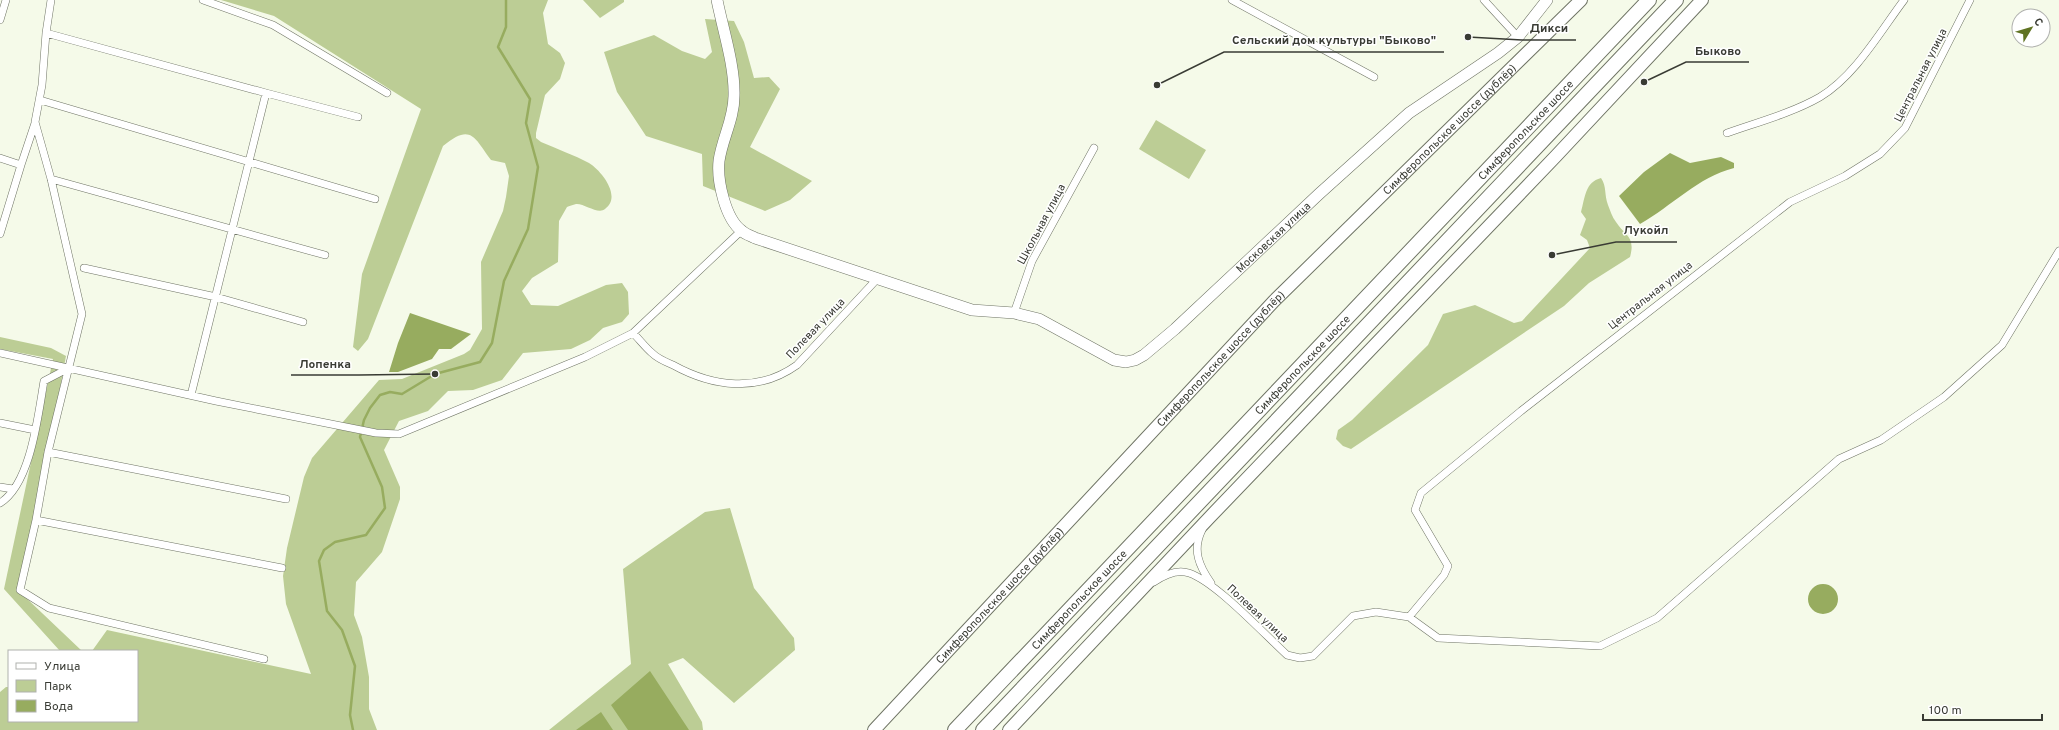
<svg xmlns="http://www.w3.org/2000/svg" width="2059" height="730" viewBox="0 0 2059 730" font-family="Overpass,sans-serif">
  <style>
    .green { fill: #bccd95 }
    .water { fill: #97ac5f }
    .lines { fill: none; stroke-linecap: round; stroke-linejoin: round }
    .stream { stroke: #97ac5f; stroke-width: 2.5 }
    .street-casing { stroke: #6f7465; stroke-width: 8 }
    .secondary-casing { stroke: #6f7465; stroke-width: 12 }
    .primary-casing { stroke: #6f7465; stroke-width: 14 }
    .highway-casing { stroke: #6f7465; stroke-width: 16 }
    .street { stroke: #fff; stroke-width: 7 }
    .secondary { stroke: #fff; stroke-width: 11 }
    .primary { stroke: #fff; stroke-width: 12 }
    .highway { stroke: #fff; stroke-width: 14 }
    .labels { text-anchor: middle; stroke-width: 3; stroke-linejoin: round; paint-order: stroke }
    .street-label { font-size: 11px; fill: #393b34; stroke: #fff }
    .leader { fill: none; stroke: #393b34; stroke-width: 1.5 }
    .callout-dot { fill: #393b34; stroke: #fff; stroke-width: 1.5 }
    .callout-label { font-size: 12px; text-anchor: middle; font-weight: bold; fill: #393b34; stroke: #fff; stroke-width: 3; stroke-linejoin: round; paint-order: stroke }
  </style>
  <rect width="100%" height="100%" fill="#f5fae9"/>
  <!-- green -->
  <path class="green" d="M 221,0 L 548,0 L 543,13 L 548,44 L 560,53 L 565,63 L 560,79 L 545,95 L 536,133 L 536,138 L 541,142 C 557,149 574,155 589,163 C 602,171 622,197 605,209 C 598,215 584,203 576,204 C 573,205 569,206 567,207 L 559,221 L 558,262 L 532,278 L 522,291 L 531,305 L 558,306 L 606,285 L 622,283 L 628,292 L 629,314 L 622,322 L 603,328 L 590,340 L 571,349 L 523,353 L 502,380 L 473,390 L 448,391 L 428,411 L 399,421 L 384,450 L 400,487 L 400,499 L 382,552 L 356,582 L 354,615 L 362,637 L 369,677 L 369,709 L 377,730 L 0,730 L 0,692 L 6,687 L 9,687 L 9,721 L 137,721 L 137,651 L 92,651 L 107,630 L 311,674 L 286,604 L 283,576 L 287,548 L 304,477 L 312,458 L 379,380 L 402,379 L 464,354 L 470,350 L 482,329 L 481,262 L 503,211 L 506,197 L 509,176 L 505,163 L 491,160 C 474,137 471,123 443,146 L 368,339 L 358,351 L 353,347 L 362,274 L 421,109 L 274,16 Z
    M 583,0 L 624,0 L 624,2 L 600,18 Z
    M 705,19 L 734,21 L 744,42 L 754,78 L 769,77 L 780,89 L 750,147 L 812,181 L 790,200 L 765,211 L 703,186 L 702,154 L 646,136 L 617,92 L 604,52 L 654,35 L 682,51 L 705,59 L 712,52 Z
    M 1156,120 L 1206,150 L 1189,179 L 1139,149 Z
    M 1601,178 C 1607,187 1604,195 1608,205 C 1610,210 1612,217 1616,222 C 1624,235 1636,236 1630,257 L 1589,283 L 1564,306 L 1351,449 L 1343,446 L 1336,439 L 1338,430 L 1352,420 L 1428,345 L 1443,314 L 1475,305 L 1514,323 L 1522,321 L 1590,248 L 1587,240 L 1580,235 L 1586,219 L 1581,212 C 1585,198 1585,182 1601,178 Z
    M 0,337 L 51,348 L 66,356 L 22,594 L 82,651 L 60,651 L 4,589 L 53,359 L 0,349 Z
    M 730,508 L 754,588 L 794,638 L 795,650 L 734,703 L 683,658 L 668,664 L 702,722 L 703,730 L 549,730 L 631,664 L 623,569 L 705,512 Z"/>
  <!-- water -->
  <path class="water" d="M 1670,153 L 1690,163 L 1721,157 L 1734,163 L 1734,168 C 1698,177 1672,206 1640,224 L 1619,196 L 1644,172 Z
    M 410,313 L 471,334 L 451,349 L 439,349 L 432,359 L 398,372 L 389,372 L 398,343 Z
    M1808 599a15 15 0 1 1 30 0a15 15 0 1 1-30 0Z
    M 650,671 L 689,730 L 628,730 L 611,705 Z
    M 601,712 L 613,730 L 576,730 Z"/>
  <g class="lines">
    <!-- stream -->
    <path class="stream" d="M 353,730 L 350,715 L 355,666 L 342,630 L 327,611 L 319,561 L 324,550 L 335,542 L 366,535 L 385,508 L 382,487 L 360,437 L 364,420 L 370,408 L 380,395 L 390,392 L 402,394 L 435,374 L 480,362 L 492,343 L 504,281 L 528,229 L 538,167 L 526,123 L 530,99 L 498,47 L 506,27 L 506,0"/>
    <defs>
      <path id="street" d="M 51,0 L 46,33 L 42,85 L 35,122 L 51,179 L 82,314 L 48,452 L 36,520 L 20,590 L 49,608 L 264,659
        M 203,0 L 273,25 L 387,93
        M 1232,0 L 1374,77
        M 1484,0 L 1518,37
        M 0,20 L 6,0
        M 46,33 L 266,93
        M 40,100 L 375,199
        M 1727,133 C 1758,122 1792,113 1820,97 C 1855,76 1880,32 1904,0
        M 0,158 L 21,165 L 35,123
        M 51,179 L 325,255
        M 0,234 L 21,165
        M 84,268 L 216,297 L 303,322
        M 1014,313 L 1032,261 L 1094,148
        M 633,333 C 640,340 645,347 652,353 C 658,359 666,362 673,365 C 713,387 758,393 797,365 L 877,279
        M 0,353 L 216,401 L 376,433 L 399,434 L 585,357 L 633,333 L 741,231
        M 191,395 L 266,93 L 358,117
        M 0,423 L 35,430
        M 48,452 L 286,499
        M 0,487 L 13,489
        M 0,503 C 31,484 38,415 44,381 L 69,368
        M 36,520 L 282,568
        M 1202,530 C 1192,550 1199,566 1211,583
        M 1154,582 C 1164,575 1177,569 1189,573 C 1216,582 1264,634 1287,655 L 1300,658 L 1313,656 L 1353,616 L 1376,612 L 1409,617 L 1438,638 L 1600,646 L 1657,618 L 1839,459 L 1881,440 L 1944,397 L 2002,345 L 2059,251
        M 1409,617 L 1444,575 L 1448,566 L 1415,510 L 1421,493 L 1521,411 L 1790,202 L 1845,176 L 1880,154 L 1905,128 L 1970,0"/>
      <g id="secondary">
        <path id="s1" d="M 717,0 C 723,30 735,66 734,96 C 734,119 722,139 719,161 C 717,180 725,219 742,231 C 745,234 751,236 755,238 L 972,310 L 1014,313 L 1039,319 L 1114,360 L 1126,362 L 1135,360 L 1144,355 L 1175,329 L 1319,194 L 1409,113 L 1498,53 L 1518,37 L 1547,0"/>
      </g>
      <g id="primary">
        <path id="s2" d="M 874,730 L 1274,301 L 1581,0"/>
        <path d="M 1009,730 L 1209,518 L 1556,156 L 1702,0"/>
      </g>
      <g id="highway">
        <path id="s3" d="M 955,730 L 1649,0"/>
        <path d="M 983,730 L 1676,0"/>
      </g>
    </defs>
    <!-- street casing -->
    <use href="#street" class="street-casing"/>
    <!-- secondary casing -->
    <use href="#secondary" class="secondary-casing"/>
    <!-- primary casing -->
    <use href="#primary" class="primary-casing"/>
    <!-- highway casing -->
    <use href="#highway" class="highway-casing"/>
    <!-- street -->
    <use href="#street" class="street"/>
    <!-- secondary -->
    <use href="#secondary" class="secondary"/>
    <!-- primary -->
    <use href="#primary" class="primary"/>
    <!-- highway -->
    <use href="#highway" class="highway"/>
  </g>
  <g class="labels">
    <!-- street labels -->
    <g class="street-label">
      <text transform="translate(1920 75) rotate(-63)" y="4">Центральная улица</text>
      <text dy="4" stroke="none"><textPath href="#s2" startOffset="832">Симферопольское шоссе (дублёр)</textPath></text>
      <text dy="4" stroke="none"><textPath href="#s3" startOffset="828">Симферопольское шоссе</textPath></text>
      <text transform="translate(1041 224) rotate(-62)" y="4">Школьная улица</text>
      <text dy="4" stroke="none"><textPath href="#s1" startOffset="844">Московская улица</textPath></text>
      <text transform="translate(1650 295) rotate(-38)" y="4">Центральная улица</text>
      <text transform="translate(815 328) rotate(-46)" y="4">Полевая улица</text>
      <text dy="4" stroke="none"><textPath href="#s2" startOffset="508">Симферопольское шоссе (дублёр)</textPath></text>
      <text dy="4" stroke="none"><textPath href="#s3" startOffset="504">Симферопольское шоссе</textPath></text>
      <text dy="4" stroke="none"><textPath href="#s2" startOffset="184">Симферопольское шоссе (дублёр)</textPath></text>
      <text dy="4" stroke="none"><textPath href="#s3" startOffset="180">Симферопольское шоссе</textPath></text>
      <text transform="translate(1258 613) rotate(43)" y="4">Полевая улица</text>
    </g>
  </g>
  <!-- callouts -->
  <path class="leader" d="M1468 37L1522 40H1576M1157 85L1224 52H1444M1644 82L1686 62H1749M1552 255L1616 242H1677M435 374L359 375H291"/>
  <g class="callout-dot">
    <circle cx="1468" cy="37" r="4"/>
    <circle cx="1157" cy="85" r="4"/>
    <circle cx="1644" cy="82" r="4"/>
    <circle cx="1552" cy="255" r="4"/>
    <circle cx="435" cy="374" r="4"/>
  </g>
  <g class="callout-label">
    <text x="1549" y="32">Дикси</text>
    <text x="1334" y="44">Сельский дом культуры "Быково"</text>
    <text x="1718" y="55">Быково</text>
    <text x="1646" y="234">Лукойл</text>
    <text x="325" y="368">Лопенка</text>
  </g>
  <!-- legend -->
  <rect x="8" y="650" width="130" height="72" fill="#ffffff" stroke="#b0b1ae"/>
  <rect x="16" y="663" width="20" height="6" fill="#ffffff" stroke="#b0b1ae"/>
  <text x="44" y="670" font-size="12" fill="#393b34">Улица</text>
  <rect x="16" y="680" width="20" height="12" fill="#bccd95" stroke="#b0b1ae"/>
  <text x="44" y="690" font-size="12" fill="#393b34">Парк</text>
  <rect x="16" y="700" width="20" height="12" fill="#97ac5f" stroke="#b0b1ae"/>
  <text x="44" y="710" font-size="12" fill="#393b34">Вода</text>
  <!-- north arrow -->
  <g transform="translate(2031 28) rotate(52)"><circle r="19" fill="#ffffff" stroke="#b0b1ae"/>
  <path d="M0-3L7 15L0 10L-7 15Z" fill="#607322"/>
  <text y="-6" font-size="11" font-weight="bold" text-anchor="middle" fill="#393b34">С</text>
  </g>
  <!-- scale -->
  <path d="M1923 714v6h119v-6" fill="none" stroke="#393b34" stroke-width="2"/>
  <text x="1929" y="714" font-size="12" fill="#393b34" stroke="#ffffff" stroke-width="3" paint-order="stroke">100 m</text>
</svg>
